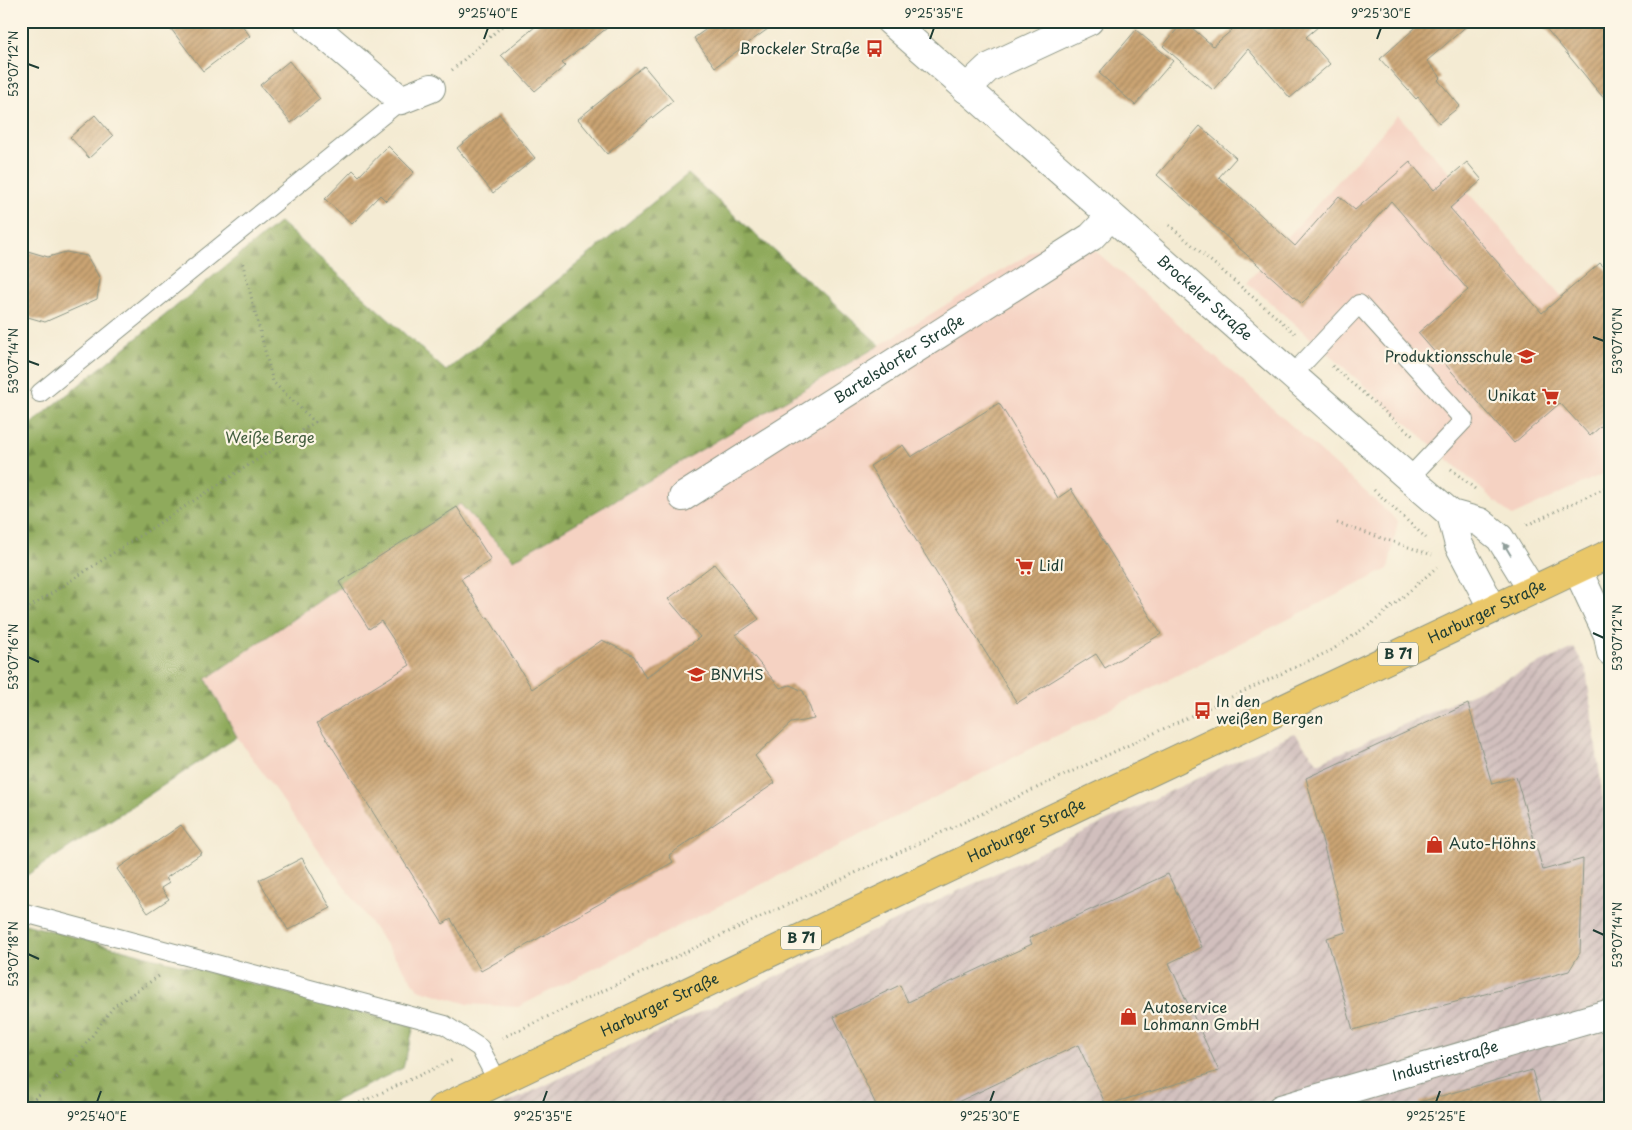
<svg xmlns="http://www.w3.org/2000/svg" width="1632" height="1130" viewBox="0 0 1632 1130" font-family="'Playpen Sans',sans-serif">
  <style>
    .built { fill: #f5d2c2 }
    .industrial { fill: url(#industrial-furrows) }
    .forest { fill: url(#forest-firs); stroke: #577448 }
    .building { fill: url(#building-hatch) }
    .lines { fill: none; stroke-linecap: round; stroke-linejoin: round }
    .service-casing { stroke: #8a9484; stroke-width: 20 }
    .minor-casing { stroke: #8a9484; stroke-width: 30 }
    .primary-casing { stroke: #8a9484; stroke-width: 30 }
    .path { stroke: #8a9484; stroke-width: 3; stroke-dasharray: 1 4; stroke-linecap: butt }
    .service { stroke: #fff; stroke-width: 18 }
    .minor { stroke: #fff; stroke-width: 28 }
    .primary { stroke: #eac769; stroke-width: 28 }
    .oneway { fill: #8f9e9a }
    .ticks { fill: none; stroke: #1f3d34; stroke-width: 2 }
    .labels { text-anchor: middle; stroke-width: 4.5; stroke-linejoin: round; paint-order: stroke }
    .shield { fill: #fcf5e5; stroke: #617469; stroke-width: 1 }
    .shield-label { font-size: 14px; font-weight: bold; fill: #1f3d34 }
    .poi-label { font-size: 15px; fill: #1f3d34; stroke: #fcf5e5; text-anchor: start }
    .street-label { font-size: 15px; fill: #1f3d34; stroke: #fcf5e5 }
    .park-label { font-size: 15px; fill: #445f40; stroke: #fcf5e5 }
    .neatline { fill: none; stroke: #1f3d34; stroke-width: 2 }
    .ticks-label { font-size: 12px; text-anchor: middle; fill: #1f3d34 }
  </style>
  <defs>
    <pattern id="industrial-furrows" width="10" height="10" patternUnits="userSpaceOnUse" patternTransform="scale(1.25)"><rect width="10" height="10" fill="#d1bfbd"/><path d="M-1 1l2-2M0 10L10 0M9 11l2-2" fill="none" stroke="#a99c9a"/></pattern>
    <pattern id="forest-firs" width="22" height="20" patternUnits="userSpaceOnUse" patternTransform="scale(1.25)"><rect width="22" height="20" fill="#8faa5b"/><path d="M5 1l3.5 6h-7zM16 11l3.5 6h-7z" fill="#748c4c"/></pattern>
    <pattern id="building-hatch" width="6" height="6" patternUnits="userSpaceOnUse" patternTransform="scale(1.25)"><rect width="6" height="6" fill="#cba473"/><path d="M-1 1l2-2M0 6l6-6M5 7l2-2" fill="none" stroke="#a4875f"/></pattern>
  </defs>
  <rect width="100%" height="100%" fill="#fcf5e5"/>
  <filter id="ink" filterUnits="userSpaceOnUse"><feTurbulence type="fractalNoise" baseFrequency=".02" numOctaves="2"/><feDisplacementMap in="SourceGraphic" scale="10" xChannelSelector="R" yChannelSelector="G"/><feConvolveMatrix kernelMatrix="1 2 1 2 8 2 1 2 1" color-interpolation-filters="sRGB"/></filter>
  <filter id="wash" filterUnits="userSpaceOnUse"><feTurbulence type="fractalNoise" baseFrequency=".0096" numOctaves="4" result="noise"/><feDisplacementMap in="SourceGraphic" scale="20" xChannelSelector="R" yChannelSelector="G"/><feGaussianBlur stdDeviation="1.12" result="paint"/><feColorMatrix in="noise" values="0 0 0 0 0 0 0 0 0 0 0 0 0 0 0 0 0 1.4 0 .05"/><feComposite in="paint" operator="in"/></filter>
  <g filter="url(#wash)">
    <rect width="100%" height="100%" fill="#f4ebd3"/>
    <!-- built -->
    <path class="built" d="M 1398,115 L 1611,351 L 1611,470 L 1512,516 L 1247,282 Z
      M 1070,229 L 1136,286 L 1398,521 L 1388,569 L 518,1007 L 468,1004 L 418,989 L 237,737 L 206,679 L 461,503 L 513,560 L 880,345 Z"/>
    <!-- industrial -->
    <path class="industrial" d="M 1574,648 L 1586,669 L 1611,861 L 1611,1109 L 495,1109 L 1294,733 L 1318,763 Z"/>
    <!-- forest -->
    <path class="forest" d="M 688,174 L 880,345 L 513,560 L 460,504 L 206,679 L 237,737 L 21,879 L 21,432 L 280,222 L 446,371 Z
      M 21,923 L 414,1026 L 403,1068 L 318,1109 L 21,1109 Z"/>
    <g id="blocks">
      <!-- building -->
      <path class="building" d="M 165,21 L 239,21 L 250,36 L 203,71 Z
        M 542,21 L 616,21 L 562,63 L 565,66 L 535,91 L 501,55 Z
        M 717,21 L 779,21 L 715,67 L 694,38 Z
        M 1184,21 L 1213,46 L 1232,30 L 1224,21 L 1325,21 L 1306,37 L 1330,64 L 1290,98 L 1248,49 L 1213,90 L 1163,46 Z
        M 1423,21 L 1472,21 L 1427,61 L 1441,77 L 1438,80 L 1460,106 L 1439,123 L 1418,97 L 1416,99 L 1380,59 Z
        M 1540,21 L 1611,21 L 1611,107 Z
        M 1136,30 L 1173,61 L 1135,105 L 1099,73 Z
        M 289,61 L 320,99 L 291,123 L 260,85 Z
        M 644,66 L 673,101 L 607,154 L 578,119 Z
        M 499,114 L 535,158 L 493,193 L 457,148 Z
        M 95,115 L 113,136 L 89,158 L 70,137 Z
        M 1200,126 L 1236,158 L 1219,177 L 1295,246 L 1339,196 L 1355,210 L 1410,162 L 1434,190 L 1467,162 L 1482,180 L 1450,208 L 1542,313 L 1600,263 L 1611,275 L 1611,417 L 1590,436 L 1560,403 L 1514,443 L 1418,333 L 1468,290 L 1391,201 L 1302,304 L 1157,175 Z
        M 388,146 L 414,172 L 386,201 L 380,195 L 352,224 L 325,199 L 353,170 L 359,176 Z
        M 21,249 L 48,257 L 66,252 L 87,256 L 100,279 L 97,299 L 45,322 L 21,315 Z
        M 999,403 L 1058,498 L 1071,489 L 1161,634 L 1105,668 L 1096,654 L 1017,703 L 870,466 L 903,445 L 911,457 Z
        M 457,507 L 491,560 L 461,579 L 486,618 L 488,617 L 532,689 L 602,640 L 634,656 L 646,678 L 700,637 L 668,599 L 714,564 L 759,619 L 736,635 L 780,688 L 790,685 L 803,691 L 808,702 L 814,719 L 791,723 L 755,756 L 775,783 L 669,855 L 673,862 L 481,971 L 451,919 L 443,924 L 317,723 L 410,665 L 381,621 L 369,629 L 339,582 Z
        M 1468,704 L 1492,784 L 1516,777 L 1543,870 L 1583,859 L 1580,953 L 1569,971 L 1353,1030 L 1327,938 L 1346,932 L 1306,778 Z
        M 181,825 L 202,853 L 166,878 L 169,883 L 161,888 L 169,899 L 148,913 L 117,869 Z
        M 302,858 L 331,908 L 288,930 L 259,880 Z
        M 1168,874 L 1202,947 L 1169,963 L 1219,1071 L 1106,1105 L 1078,1045 L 943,1109 L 878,1109 L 834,1017 L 900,985 L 908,1002 L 1032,944 L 1029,938 Z
        M 1532,1070 L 1543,1109 L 1421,1109 L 1420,1102 Z"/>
    </g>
  </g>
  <g filter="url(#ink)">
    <use href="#blocks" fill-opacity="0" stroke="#8a9484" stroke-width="1"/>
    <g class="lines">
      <defs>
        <path id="service" d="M 1292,375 L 1359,304 L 1464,420 L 1409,478
          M 40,393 L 401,100
          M 21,912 L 445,1025 L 480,1048 L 498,1082"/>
        <g id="minor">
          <path d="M 308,21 L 401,100 L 431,88"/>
          <path id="s1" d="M 890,21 L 1409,478 L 1451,514 L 1480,522 L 1500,538 L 1532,590"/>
          <path d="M 966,89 L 988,68 L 1089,21"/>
          <path id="s2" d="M 683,497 L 1091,237 L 1111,216"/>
          <path d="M 1451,514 L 1459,545 L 1493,609"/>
          <path d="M 1577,569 L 1608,635 L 1611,652"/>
          <path id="s3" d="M 1281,1109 L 1611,1013"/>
        </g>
        <g id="primary">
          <path id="s4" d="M 441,1109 L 1611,553"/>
        </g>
      </defs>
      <!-- service casing -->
      <use href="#service" class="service-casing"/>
      <!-- minor casing -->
      <use href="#minor" class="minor-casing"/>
      <!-- primary casing -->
      <use href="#primary" class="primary-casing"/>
      <!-- path -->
      <path class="path" d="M 452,70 L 508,21
        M 1169,225 L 1297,335
        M 1332,366 L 1414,437
        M 1451,469 L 1475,489
        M 1374,490 L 1426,538
        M 1337,523 L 1432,555
        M 1527,525 L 1611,485
        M 21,613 L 315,422 L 273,382 L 242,261
        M 502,1038 L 1332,650 L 1375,621 L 1437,567
        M 24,1109 L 72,1063 L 114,1006 L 162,974
        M 346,1109 L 455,1059"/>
      <!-- service -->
      <use href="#service" class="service"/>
      <!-- minor -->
      <use href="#minor" class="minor"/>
      <!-- primary -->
      <use href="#primary" class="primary"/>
    </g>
    <!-- one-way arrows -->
    <defs><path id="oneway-solid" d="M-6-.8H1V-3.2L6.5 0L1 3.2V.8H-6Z" transform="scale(1.25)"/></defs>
    <use class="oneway" href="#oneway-solid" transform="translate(1507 549) rotate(-121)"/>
  </g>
  <!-- ticks -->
  <path class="ticks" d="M 484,39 L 488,28M 930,39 L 934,28M 1377,39 L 1381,28M 28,64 L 39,68M 1593,337 L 1604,341M 28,361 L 39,365M 1593,633 L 1604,638M 28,657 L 39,662M 1593,930 L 1604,935M 28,954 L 39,959M 97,1102 L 101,1091M 543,1102 L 547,1091M 990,1102 L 994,1091M 1436,1102 L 1440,1091"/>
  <!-- icons -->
  <defs>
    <symbol id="bus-bare" viewBox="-9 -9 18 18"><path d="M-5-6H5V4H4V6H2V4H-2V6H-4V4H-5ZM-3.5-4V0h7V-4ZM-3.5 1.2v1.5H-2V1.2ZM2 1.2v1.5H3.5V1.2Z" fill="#c8321e" stroke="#fcf5e5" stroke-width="2.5" paint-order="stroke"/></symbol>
    <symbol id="school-bare" viewBox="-9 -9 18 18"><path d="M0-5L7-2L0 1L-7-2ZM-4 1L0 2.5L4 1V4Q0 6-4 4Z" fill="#c8321e" stroke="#fcf5e5" stroke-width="2.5" paint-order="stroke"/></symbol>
    <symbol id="supermarket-bare" viewBox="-9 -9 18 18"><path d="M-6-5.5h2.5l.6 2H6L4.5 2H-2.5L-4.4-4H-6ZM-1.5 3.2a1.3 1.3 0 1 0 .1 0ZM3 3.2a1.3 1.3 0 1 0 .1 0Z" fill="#c8321e" stroke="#fcf5e5" stroke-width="2.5" paint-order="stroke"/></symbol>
    <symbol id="shop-bare" viewBox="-9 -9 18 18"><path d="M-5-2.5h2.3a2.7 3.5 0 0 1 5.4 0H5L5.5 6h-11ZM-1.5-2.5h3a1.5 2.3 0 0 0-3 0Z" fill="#c8321e" stroke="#fcf5e5" stroke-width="2.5" paint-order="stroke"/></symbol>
  </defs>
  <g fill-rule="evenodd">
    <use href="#bus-bare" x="862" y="36" width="25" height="25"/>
    <use href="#school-bare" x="1514" y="344" width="25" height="25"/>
    <use href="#supermarket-bare" x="1538" y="384" width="25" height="25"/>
    <use href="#supermarket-bare" x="1012" y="554" width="25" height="25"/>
    <use href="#school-bare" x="684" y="662" width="25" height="25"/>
    <use href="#bus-bare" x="1190" y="698" width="25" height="25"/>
    <use href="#shop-bare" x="1422" y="832" width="25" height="25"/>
    <use href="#shop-bare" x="1116" y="1004" width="25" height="25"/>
  </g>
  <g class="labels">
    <!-- shield labels -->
    <g class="shield">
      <rect x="1378" y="642.5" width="40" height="23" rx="4"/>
      <rect x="781" y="926.5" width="40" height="23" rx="4"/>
    </g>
    <g class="shield-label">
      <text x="1398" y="659">B 71</text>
      <text x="801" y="943">B 71</text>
    </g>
    <!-- poi labels -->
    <g class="poi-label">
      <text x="860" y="54" text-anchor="end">Brockeler Straße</text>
      <text x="1513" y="362" text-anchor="end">Produktionsschule</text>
      <text x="1536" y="401" text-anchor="end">Unikat</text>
      <text x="1039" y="571">Lidl</text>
      <text x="710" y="680">BNVHS</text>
      <text x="1216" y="707">In den<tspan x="1216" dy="17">weißen Bergen</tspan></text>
      <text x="1449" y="849">Auto-Höhns</text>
      <text x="1143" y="1013">Autoservice<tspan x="1143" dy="17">Lohmann GmbH</tspan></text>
    </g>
    <!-- street labels -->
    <g class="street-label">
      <text dy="5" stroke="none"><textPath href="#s1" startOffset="419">Brockeler Straße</textPath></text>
      <text dy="5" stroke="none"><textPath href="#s2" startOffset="256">Bartelsdorfer Straße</textPath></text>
      <text dy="5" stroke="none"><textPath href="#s4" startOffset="1158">Harburger Straße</textPath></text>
      <text dy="5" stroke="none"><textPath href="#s4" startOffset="648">Harburger Straße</textPath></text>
      <text dy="5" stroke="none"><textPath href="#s4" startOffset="242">Harburger Straße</textPath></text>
      <text dy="5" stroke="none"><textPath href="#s3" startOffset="171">Industriestraße</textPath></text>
    </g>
    <!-- park labels -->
    <g class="park-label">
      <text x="270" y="443">Weiße Berge</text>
    </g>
  </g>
  <!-- margin -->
  <rect width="1632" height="1130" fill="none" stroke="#fcf5e5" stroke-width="55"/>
  <rect x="28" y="28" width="1576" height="1074" class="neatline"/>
  <g class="ticks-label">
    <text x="488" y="18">9°25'40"E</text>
    <text x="934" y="18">9°25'35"E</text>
    <text x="1381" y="18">9°25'30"E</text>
    <text transform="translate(14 64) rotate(-90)" y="4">53°07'12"N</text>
    <text transform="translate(1618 341) rotate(-90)" y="4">53°07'10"N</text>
    <text transform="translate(14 361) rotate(-90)" y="4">53°07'14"N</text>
    <text transform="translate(1618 638) rotate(-90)" y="4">53°07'12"N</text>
    <text transform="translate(14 657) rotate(-90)" y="4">53°07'16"N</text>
    <text transform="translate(1618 935) rotate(-90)" y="4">53°07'14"N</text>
    <text transform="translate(14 954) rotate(-90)" y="4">53°07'18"N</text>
    <text x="97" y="1121">9°25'40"E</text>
    <text x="543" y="1121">9°25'35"E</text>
    <text x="990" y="1121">9°25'30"E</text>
    <text x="1436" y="1121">9°25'25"E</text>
  </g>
</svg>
